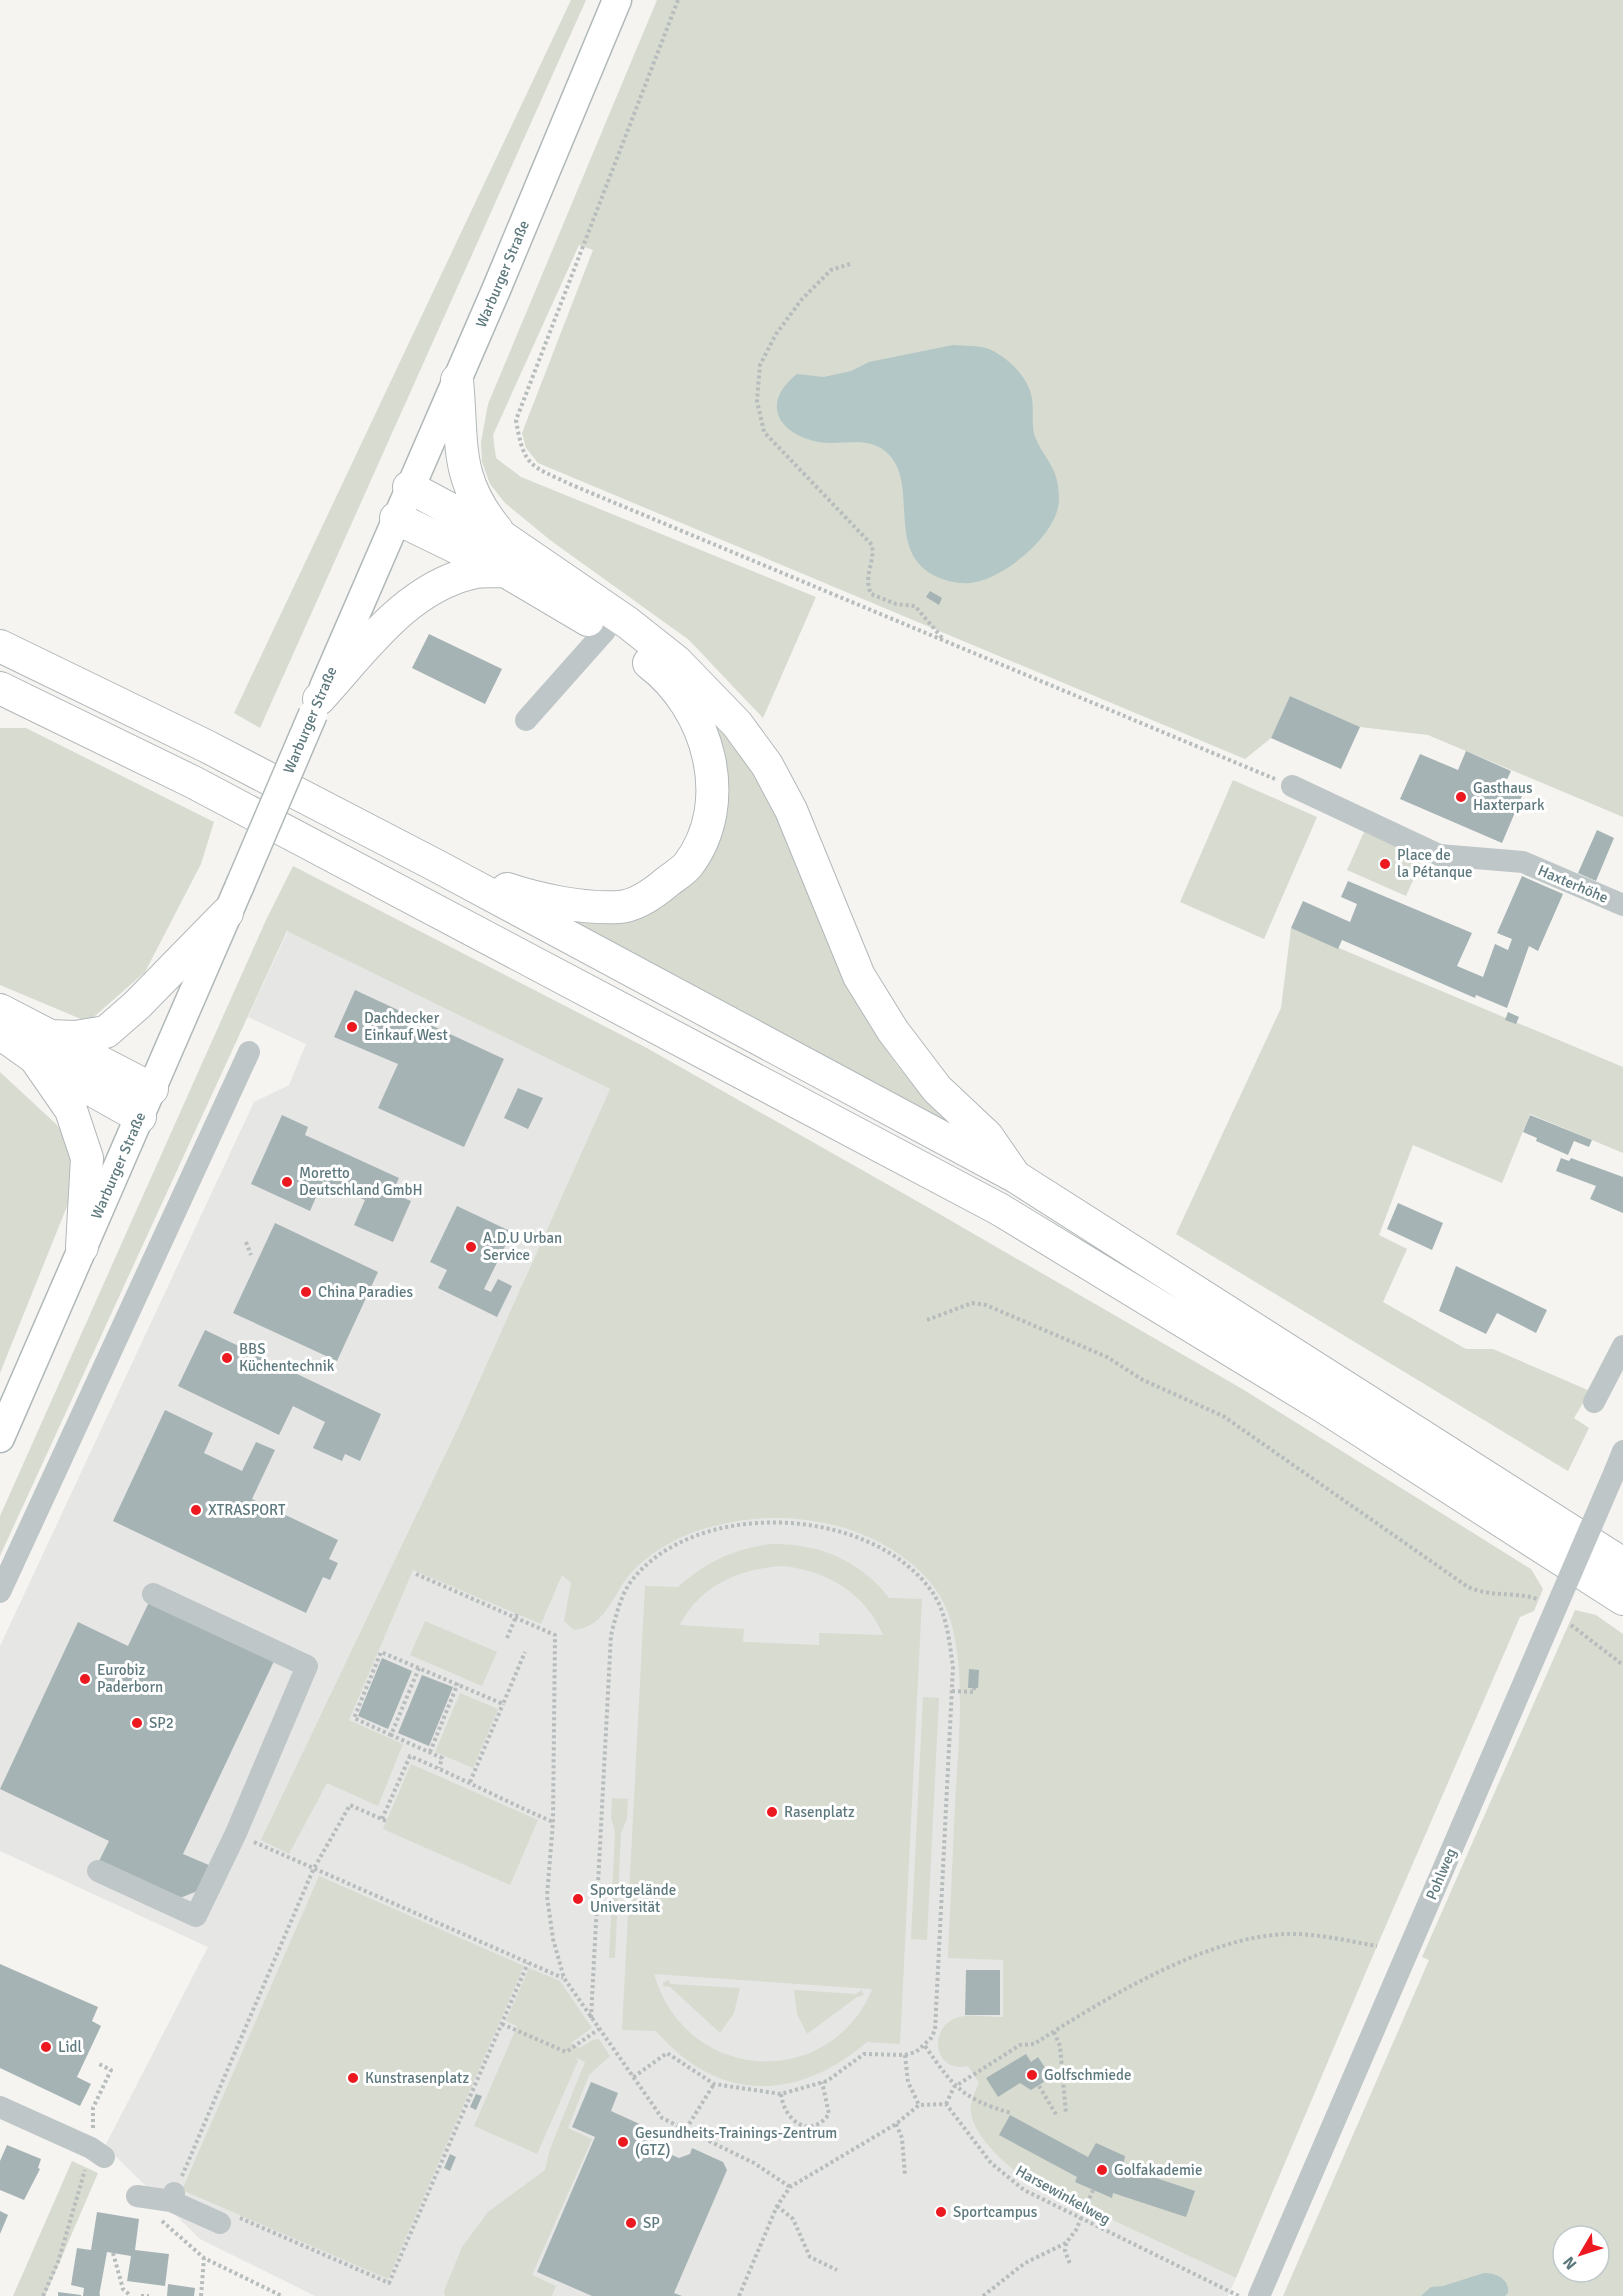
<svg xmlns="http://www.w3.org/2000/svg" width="1623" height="2296" viewBox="0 0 1623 2296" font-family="Signika,sans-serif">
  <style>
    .built { fill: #e6e6e5 }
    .green { fill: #d7dbd0; fill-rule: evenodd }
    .water { fill: #b3c7c7 }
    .building { fill: #a6b3b5 }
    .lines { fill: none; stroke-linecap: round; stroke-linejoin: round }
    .major-casing { stroke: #b0b8ba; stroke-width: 31 }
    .highway-casing { stroke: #b2b8ba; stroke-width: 34 }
    .path { stroke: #b7bcbd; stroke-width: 4; stroke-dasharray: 3 3; stroke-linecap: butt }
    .minor { stroke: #bfc6c8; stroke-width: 22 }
    .major { stroke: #fff; stroke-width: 28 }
    .highway { stroke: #fff; stroke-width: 32 }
    .major-bridge-casing { stroke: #b0b8ba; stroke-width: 31; stroke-linecap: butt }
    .minor-bridge { stroke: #bfc6c8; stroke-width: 22 }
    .major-bridge { stroke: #fff; stroke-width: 28 }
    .poi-dot { fill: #ed1921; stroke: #fff; stroke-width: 2 }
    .labels { text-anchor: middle; stroke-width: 6; stroke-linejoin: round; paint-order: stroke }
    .street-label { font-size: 15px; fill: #5e797e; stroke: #fff }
    .poi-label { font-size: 15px; fill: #5e797e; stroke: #fff; text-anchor: start }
  </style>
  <rect width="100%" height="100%" fill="#f5f4f1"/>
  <!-- built -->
  <path class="built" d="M 288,931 L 610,1089 L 457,1430 L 920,1503 L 1063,2002 L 968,2066 L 979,2083 L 1025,2179 L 1236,2278 L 1228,2296 L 315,2296 L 200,2239 L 105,2146 L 208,1947 L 0,1851 L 0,1646 L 254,1102 L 289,1085 L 306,1044 L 248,1017 Z"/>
  <!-- green -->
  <path class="green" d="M 571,0 L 586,0 L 260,728 L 234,713 Z
    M 657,0 L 1623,0 L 1623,817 L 1428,735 L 1360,727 L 1290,696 L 1271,738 L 1245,759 L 538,463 L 526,448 L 522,433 L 593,250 L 579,245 L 493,435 L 496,458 L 521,477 L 816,597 L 763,718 L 689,640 L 550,540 L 505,503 L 490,484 L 482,462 L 481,442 L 488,404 Z
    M 709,710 C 726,732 746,755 760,780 C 807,863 829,958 880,1040 C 903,1078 938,1111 969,1143 L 561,918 L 691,874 Z
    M 0,728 L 26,728 L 214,822 L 201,864 L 145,972 L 88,1022 L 0,985 Z
    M 1233,780 L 1317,817 L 1264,939 L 1180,902 Z
    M 1364,832 L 1423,858 L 1406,896 L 1347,870 Z
    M 293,866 L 645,1047 L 929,1208 L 1244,1390 L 1531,1569 L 1543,1589 L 1534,1611 L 1520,1617 L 1377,1946 L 1236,2278 L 1025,2179 C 1006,2164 967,2132 971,2105 C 972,2098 976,2090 979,2083 L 968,2066 C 933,2074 927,2026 959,2017 C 972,2014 989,2017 1003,2017 L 1003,1960 L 948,1958 C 950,1907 953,1855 955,1804 C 958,1747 970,1648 941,1598 C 922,1564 881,1539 845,1528 C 794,1513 744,1515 694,1532 C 671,1540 641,1559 627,1578 C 611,1599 605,1626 574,1630 L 564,1621 L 571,1583 L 562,1575 L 541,1624 L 413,1570 L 349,1720 L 403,1744 L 378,1806 L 327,1783 L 289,1854 L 261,1840 L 457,1430 L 610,1089 L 287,931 L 0,1556 L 0,1516 L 266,920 Z
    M 1291,928 L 1623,1067 L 1623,1153 L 1530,1114 L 1502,1183 L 1413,1145 L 1379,1235 L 1407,1249 L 1383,1302 L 1466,1349 L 1493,1349 L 1590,1391 L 1574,1418 L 1589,1428 L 1568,1471 L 1176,1234 L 1281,1008 Z
    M 0,1072 L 56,1124 L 79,1153 L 74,1189 L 0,1373 Z
    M 770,1544 C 818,1543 860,1560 889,1598 L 922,1599 L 900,2044 L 867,2042 C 797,2102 718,2103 656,2031 L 622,2030 L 645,1586 L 678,1587 C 706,1562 733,1549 770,1544 ZM 784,1566 C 828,1571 866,1594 883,1635 L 819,1633 L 819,1645 L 743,1642 L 744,1629 L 680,1625 C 700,1585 741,1568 784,1566 ZM 654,1974 L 871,1989 L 872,1990 C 827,2093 685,2082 654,1974 Z
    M 1575,1610 L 1596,1615 L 1623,1634 L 1623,2296 L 1283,2296 L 1429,1960 L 1422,1957 ZM 1563,2236 L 1599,2236 L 1599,2272 L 1563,2272 Z
    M 425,1621 L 497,1652 L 482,1686 L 410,1655 Z
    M 460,1693 L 498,1709 L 473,1768 L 435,1752 Z
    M 923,1697 L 939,1698 L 927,1940 L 911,1939 Z
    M 411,1764 L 538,1820 L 510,1885 L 383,1829 Z
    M 612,1798 L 628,1799 L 627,1819 L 621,1833 L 615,1958 L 609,1958 L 615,1832 L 611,1818 Z
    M 319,1876 L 524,1966 L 388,2279 L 182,2190 Z
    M 529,1968 L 560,1981 L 592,2028 L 571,2043 L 580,2048 L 592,2040 L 599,2039 L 610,2056 L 589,2075 L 568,2128 L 592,2139 L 532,2275 L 556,2286 L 552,2296 L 445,2296 L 444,2291 L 462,2247 L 488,2212 L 545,2170 L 550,2149 L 585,2062 L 576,2058 L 578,2061 L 537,2154 L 474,2126 L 517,2026 L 506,2021 Z
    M 668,1980 L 671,1984 L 740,1988 L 734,2013 L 720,2033 L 670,1987 L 663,1986 L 663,1983 Z
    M 794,1990 L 856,1994 L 861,1990 L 864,1995 L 857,1997 L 807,2034 L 797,2014 Z
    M 72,2161 L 98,2173 L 45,2296 L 13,2296 Z"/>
  <!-- water -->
  <path class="water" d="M 953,345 C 963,346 979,345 989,349 C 1007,357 1026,375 1031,394 C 1035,408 1030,426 1036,439 C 1047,463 1058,467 1059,497 C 1061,533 1003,580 970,583 C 958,584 946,581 935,576 C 883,550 922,481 885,451 C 866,436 841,446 819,442 C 778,434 760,403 797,374 L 824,377 L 851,371 L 869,362 Z
    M 1484,2273 C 1496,2273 1510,2279 1508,2293 L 1505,2296 L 1421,2296 L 1431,2287 L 1443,2286 Z"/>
  <!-- building -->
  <path class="building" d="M 930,591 L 942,598 L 939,605 L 926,597 Z
    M 429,634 L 502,669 L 485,704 L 412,668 Z
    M 1290,696 L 1360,727 L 1341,769 L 1271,738 Z
    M 1466,751 L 1511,771 L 1503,788 L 1522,796 L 1502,843 L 1400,799 L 1420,754 L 1458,770 Z
    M 1597,830 L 1614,838 L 1596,881 L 1578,873 Z
    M 1522,876 L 1563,894 L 1538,951 L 1529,946 L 1507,1008 L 1476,995 L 1475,998 L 1342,940 L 1338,949 L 1291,928 L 1303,901 L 1350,922 L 1357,904 L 1341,897 L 1348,881 L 1472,933 L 1457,966 L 1483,977 L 1495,944 L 1508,950 L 1512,939 L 1497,933 Z
    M 355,990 L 504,1059 L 464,1147 L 378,1108 L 398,1064 L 334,1037 Z
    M 1508,1012 L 1519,1017 L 1516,1024 L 1505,1020 Z
    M 518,1088 L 543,1098 L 528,1129 L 504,1118 Z
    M 282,1115 L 308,1127 L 305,1135 L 399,1178 L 392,1193 L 411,1201 L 393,1242 L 354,1225 L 365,1200 L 323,1181 L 310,1211 L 251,1184 Z
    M 1530,1115 L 1592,1140 L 1589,1147 L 1574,1141 L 1568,1155 L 1536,1141 L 1537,1138 L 1523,1132 Z
    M 1561,1158 L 1569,1161 L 1571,1158 L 1623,1177 L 1623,1213 L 1590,1199 L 1596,1186 L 1556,1171 Z
    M 1398,1203 L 1443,1223 L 1432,1250 L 1387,1229 Z
    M 457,1206 L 512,1232 L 484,1289 L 491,1292 L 498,1279 L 512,1286 L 497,1317 L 438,1288 L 447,1270 L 430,1262 Z
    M 275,1223 L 378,1272 L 337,1361 L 233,1313 Z
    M 1456,1266 L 1547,1310 L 1536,1333 L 1497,1313 L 1486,1334 L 1439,1311 Z
    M 205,1330 L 381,1414 L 360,1461 L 345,1454 L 342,1461 L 313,1448 L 325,1422 L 293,1406 L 279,1435 L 178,1386 Z
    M 165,1410 L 213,1433 L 204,1453 L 242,1471 L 256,1442 L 275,1450 L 252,1499 L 338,1540 L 329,1559 L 338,1563 L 330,1580 L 323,1577 L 306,1613 L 113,1521 Z
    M 150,1600 L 275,1659 L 183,1854 L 211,1866 L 200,1890 L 180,1898 L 99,1861 L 109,1841 L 0,1789 L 78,1622 L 128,1646 Z
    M 382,1658 L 412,1671 L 388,1729 L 358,1716 Z
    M 969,1669 L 979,1670 L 978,1688 L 968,1688 Z
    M 422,1675 L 453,1687 L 429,1746 L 398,1733 Z
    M 0,1964 L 98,2007 L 92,2021 L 101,2026 L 77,2077 L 91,2084 L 80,2106 L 0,2068 Z
    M 966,1970 L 1000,1970 L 1000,2015 L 965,2015 Z
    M 1026,2054 L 1031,2062 L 1038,2057 L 1048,2072 L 1047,2080 L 1031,2090 L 1020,2083 L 998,2097 L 986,2078 Z
    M 591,2082 L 618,2093 L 611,2111 L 655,2131 L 651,2139 L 655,2148 L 679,2158 L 690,2154 L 692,2148 L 723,2162 L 727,2170 L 674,2293 L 682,2296 L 592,2296 L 537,2272 L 595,2137 L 572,2127 Z
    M 476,2094 L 482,2096 L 476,2110 L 470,2107 Z
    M 1010,2115 L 1088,2157 L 1096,2143 L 1125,2156 L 1123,2167 L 1195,2191 L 1186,2217 L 1113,2193 L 1112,2198 L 1075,2182 L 1077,2177 L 999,2135 Z
    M 7,2145 L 41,2159 L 38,2168 L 40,2169 L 24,2200 L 0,2190 L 0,2161 Z
    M 450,2154 L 456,2157 L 450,2171 L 444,2168 Z
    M 0,2211 L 8,2215 L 0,2234 Z
    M 97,2212 L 139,2219 L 135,2250 L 169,2254 L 165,2286 L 127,2281 L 131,2256 L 107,2252 L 99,2296 L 83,2296 L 84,2288 L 71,2285 L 77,2248 L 91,2250 Z
    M 168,2284 L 195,2288 L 194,2296 L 167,2296 Z
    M 58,2292 L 81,2295 L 81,2296 L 58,2296 Z"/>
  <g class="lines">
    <defs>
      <g id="major">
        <path id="s1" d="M 324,687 L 496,290 L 617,0"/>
        <path id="s2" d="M 0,1438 L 240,885"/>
      </g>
      <path id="highway" d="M 457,380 C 463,443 454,478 497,530
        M 409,487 L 504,538 L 628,623 L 676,661 L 737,724 L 767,765 L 791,810 L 859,976 L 893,1031 L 937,1089 L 987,1136 L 1012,1172
        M 396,518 L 505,571 L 588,620
        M 0,646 L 206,746 L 437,866 L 1016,1177 L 1623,1564
        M 0,688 L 193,782 L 999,1209 L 1324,1407 L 1623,1599
        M 319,699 C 363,651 406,588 472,573 C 482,570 494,572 504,571
        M 507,889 C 540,900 583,909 619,907 C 636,906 654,893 667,882 C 673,877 682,872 688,865 C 736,802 708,707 649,663
        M 0,1010 L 152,1089
        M 0,1033 L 35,1058 L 140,1117
        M 49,1036 L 75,1037 L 106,1032 L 137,1005 L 227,913
        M 35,1058 L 71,1110 L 87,1158 L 82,1247"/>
    </defs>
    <!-- major casing -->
    <use href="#major" class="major-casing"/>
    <!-- highway casing -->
    <use href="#highway" class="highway-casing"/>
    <!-- path -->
    <path class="path" d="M 678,0 L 516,420 C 524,468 530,465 572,485 L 1275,779
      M 850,264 L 831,270 L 802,299 L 776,334 L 760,365 L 757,401 L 764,432 L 872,545 C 875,564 863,574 871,594 L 896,604 L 915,606 L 943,639
      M 246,1242 L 251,1255
      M 927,1320 L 972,1303 L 986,1305 L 1107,1357 L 1143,1380 L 1223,1416 L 1468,1587 C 1494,1598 1513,1591 1537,1599
      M 416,1574 L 555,1635 L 553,1822 L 547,1896 L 553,1939 L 564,1978 L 662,2118 L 754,2163 L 790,2187
      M 1571,1625 L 1623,1665
      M 507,1638 L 517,1614
      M 419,1668 L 391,1735 L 442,1758 L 439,1768
      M 952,1691 L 974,1692 L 974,1688
      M 391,1735 L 354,1718 L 381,1652 L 503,1704 L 525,1652
      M 430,1752 L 458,1683
      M 470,1782 L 503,1704
      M 382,1819 L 410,1756 C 459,1777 505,1801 553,1822
      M 254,1842 L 563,1978
      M 591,2018 L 611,1635 C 616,1616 620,1596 632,1580 C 697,1498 868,1506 930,1589 C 947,1611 949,1640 953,1667 L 935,2030 L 931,2038 L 916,2052 L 905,2055 L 864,2054 L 827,2081 L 781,2094 L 714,2084 L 667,2053 L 632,2078
      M 502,2024 L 566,2052 L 599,2029
      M 1054,2032 L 1060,2046 L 1066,2114
      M 925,2046 C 953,2086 962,2099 1011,2113
      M 905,2055 L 908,2082 L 919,2105
      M 1039,2086 L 1057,2116
      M 781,2094 C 784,2121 810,2140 829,2114 L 822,2082
      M 946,2104 L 954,2087 L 1020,2045 L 1034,2044 C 1103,2000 1204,1937 1286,1934 C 1316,1933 1348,1941 1377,1946
      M 896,2124 L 902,2138 L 905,2175
      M 93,2128 L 93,2108 L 111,2070 L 97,2063
      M 686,2129 L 714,2084
      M 182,2176 L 313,1870 L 350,1805 L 386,1821
      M 777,2206 L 793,2219 L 810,2257 L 837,2270
      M 240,2218 L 389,2283 L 528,1963
      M 162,2221 L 204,2258 L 282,2296
      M 1066,2243 L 1065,2251 L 1070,2264
      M 113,2253 L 123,2289 L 131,2296
      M 43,2296 L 58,2262 L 85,2170
      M 99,2296 L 100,2296
      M 141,2296 L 149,2296
      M 201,2296 L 204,2258
      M 739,2296 L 777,2206 L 790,2187 L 896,2124 L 919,2105 L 946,2104 L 991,2163 L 1024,2190 L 1239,2296
      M 983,2296 L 1025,2263 L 1066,2243 L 1076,2230 L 1093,2190"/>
    <!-- minor -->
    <path class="minor" d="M 526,720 L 605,631
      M 1292,786 L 1439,855 L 1523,862 L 1623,905
      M 1594,1402 L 1623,1346
      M 1615,1471 L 1623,1451
      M 0,1592 L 249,1052
      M 98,1871 L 196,1916 L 236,1833 L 307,1666 L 153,1594
      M 0,2107 L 91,2148 L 104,2157
      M 137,2196 L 171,2201 L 174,2193
      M 171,2201 L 220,2223
      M 1259,2296 L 1543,1638"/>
    <!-- major -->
    <use href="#major" class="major"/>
    <!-- highway -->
    <use href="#highway" class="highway"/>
    <defs>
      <path id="major-bridge" d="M 240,885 L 313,714"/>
    </defs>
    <!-- major-bridge casing -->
    <use href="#major-bridge" class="major-bridge-casing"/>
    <!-- minor-bridge -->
    <path class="minor-bridge" d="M 1543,1638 L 1615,1471"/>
    <!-- major-bridge -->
    <use href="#major-bridge" class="major-bridge"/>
  </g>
  <!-- markers -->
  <g class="poi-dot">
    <circle cx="1461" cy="797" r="6"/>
    <circle cx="1385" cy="864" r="6"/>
    <circle cx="352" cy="1027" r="6"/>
    <circle cx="287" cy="1182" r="6"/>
    <circle cx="471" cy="1247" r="6"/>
    <circle cx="306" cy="1292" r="6"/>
    <circle cx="227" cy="1358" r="6"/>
    <circle cx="196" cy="1510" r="6"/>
    <circle cx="85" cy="1679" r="6"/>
    <circle cx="137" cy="1723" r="6"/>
    <circle cx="772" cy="1812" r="6"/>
    <circle cx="578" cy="1899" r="6"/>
    <circle cx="46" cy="2047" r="6"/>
    <circle cx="1032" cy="2075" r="6"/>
    <circle cx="353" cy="2078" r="6"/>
    <circle cx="623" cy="2142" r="6"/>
    <circle cx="1102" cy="2170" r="6"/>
    <circle cx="941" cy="2212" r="6"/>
    <circle cx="631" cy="2223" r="6"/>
  </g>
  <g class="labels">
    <!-- street labels -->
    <g class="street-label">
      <text dy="5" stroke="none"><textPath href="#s1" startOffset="450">Warburger Straße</textPath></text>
      <text transform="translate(310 720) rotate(-67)" y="5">Warburger Straße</text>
      <text transform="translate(1573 884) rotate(23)" y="5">Haxterhöhe</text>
      <text dy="5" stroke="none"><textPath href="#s2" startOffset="297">Warburger Straße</textPath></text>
      <text transform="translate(1441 1874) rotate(-67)" y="5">Pohlweg</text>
      <text transform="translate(1063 2195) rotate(29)" y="5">Harsewinkelweg</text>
    </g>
    <!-- poi labels -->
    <g class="poi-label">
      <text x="1473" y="793">Gasthaus<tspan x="1473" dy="17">Haxterpark</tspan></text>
      <text x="1397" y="860">Place de<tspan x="1397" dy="17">la Pétanque</tspan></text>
      <text x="364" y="1023">Dachdecker<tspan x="364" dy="17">Einkauf West</tspan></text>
      <text x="299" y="1178">Moretto<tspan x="299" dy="17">Deutschland GmbH</tspan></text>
      <text x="483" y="1243">A.D.U Urban<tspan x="483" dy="17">Service</tspan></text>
      <text x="318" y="1297">China Paradies</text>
      <text x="239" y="1354">BBS<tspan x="239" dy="17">Küchentechnik</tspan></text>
      <text x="208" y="1515">XTRASPORT</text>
      <text x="97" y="1675">Eurobiz<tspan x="97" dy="17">Paderborn</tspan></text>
      <text x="149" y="1728">SP2</text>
      <text x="784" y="1817">Rasenplatz</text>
      <text x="590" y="1895">Sportgelände<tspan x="590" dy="17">Universität</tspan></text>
      <text x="58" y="2052">Lidl</text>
      <text x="1044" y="2080">Golfschmiede</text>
      <text x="365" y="2083">Kunstrasenplatz</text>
      <text x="635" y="2138">Gesundheits-Trainings-Zentrum<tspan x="635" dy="17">(GTZ)</tspan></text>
      <text x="1114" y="2175">Golfakademie</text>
      <text x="953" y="2217">Sportcampus</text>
      <text x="643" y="2228">SP</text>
    </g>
  </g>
  <!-- north arrow -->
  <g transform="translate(1581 2254) rotate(231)"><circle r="28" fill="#ffffff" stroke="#bfc9cb" stroke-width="1.5"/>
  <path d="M0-4.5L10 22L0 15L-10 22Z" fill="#ed1921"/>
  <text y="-9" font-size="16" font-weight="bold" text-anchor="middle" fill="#5e797e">N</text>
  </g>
</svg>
